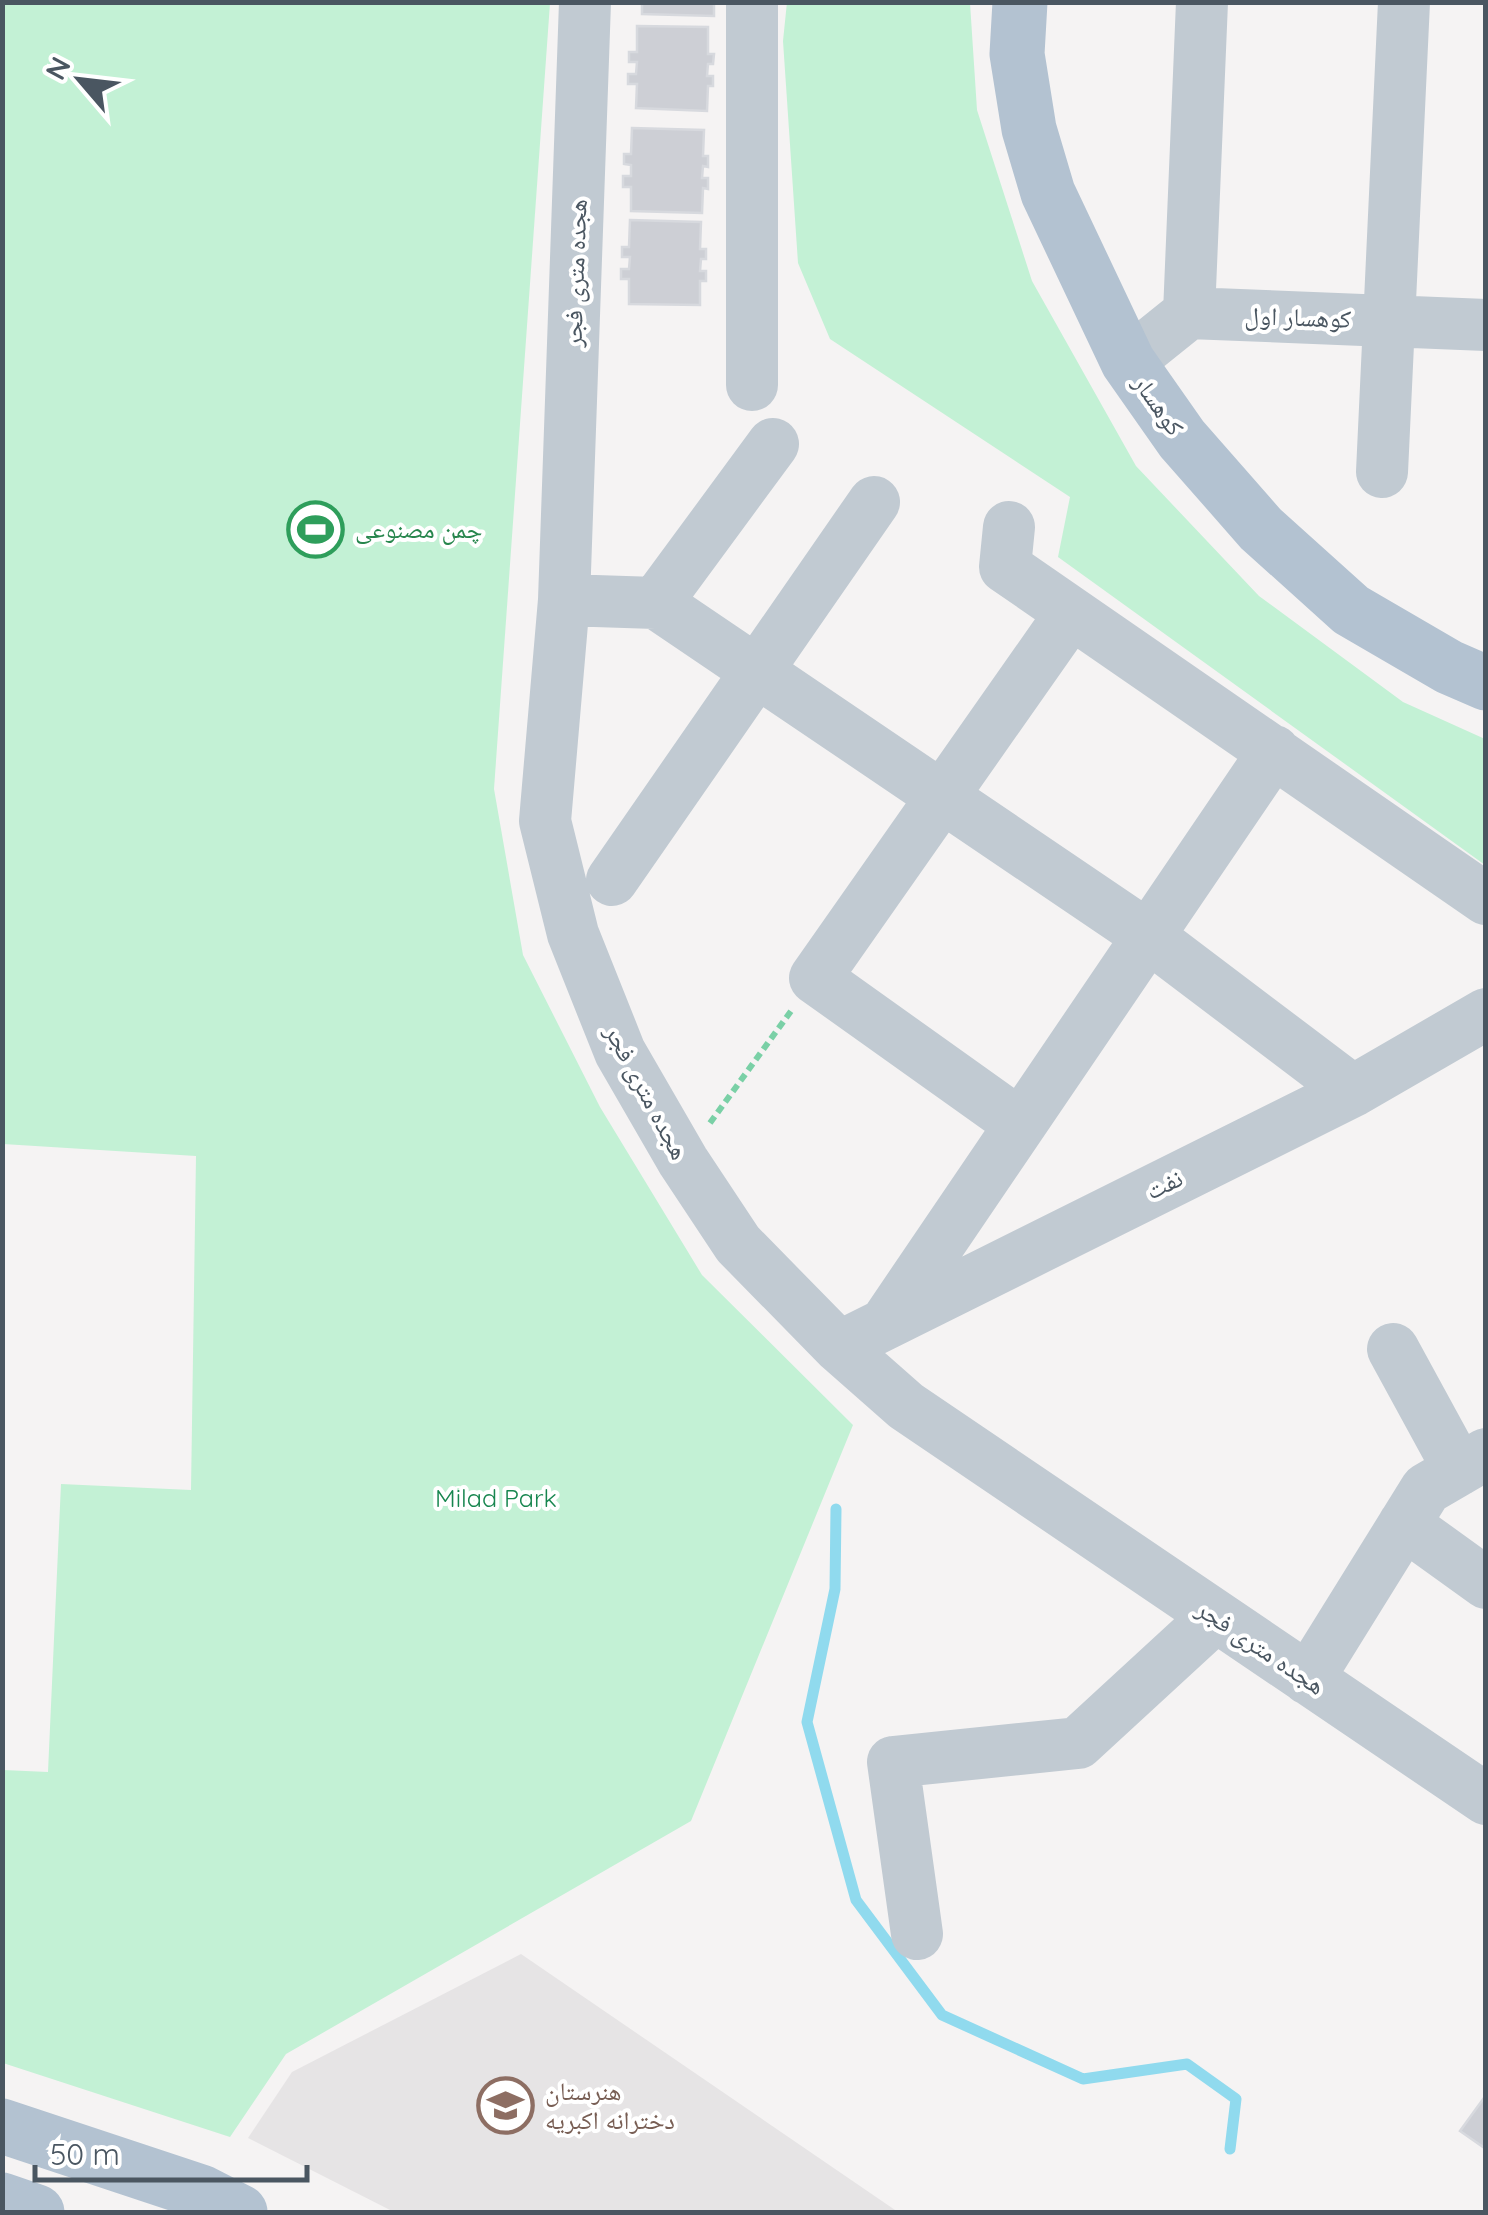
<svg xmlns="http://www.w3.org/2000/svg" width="1488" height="2215" viewBox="0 0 1488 2215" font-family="Quicksand,'Noto Naskh Arabic',sans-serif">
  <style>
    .education { fill: #e6e4e5 }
    .green { fill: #c3f1d5 }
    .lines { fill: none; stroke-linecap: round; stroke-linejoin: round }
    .stream { stroke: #90daee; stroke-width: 11 }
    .building { fill: #cdcfd5; stroke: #d7d9de; stroke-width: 2.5 }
    .path { stroke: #7ad0a6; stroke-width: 6; stroke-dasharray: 8 5; stroke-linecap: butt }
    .minor { stroke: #c1cad2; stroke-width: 52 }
    .major { stroke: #b3c2d1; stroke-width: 55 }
    .labels { text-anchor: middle; stroke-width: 8; stroke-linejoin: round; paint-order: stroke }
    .street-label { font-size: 25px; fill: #4a5661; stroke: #fff }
    .leisure-label { font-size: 25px; fill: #27864d; stroke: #fff; text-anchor: start }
    .park-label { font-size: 25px; fill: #17864f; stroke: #fff }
    .education-label { font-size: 25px; fill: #785e54; stroke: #fff; text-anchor: start }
  </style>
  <rect width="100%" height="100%" fill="#f5f3f3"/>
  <!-- education -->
  <path class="education" d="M 521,1954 L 898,2212 L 394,2212 L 248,2138 L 292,2072 Z"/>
  <!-- green -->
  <path class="green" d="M 3,2 L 550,3 L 494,789 L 523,955 L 600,1107 L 702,1275 L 853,1425 L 691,1821 L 286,2054 L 230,2137 L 3,2063 L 3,1770 L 48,1772 L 61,1484 L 191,1490 L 196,1156 L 3,1144 Z
    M 787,2 L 970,3 L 977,110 L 1032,281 L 1136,466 L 1259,596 L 1403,702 L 1485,739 L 1485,865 L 1058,557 L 1070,497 L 830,339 L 798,263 L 783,41 Z"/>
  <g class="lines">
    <!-- stream -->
    <path class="stream" d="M 836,1509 L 835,1589 L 807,1722 L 856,1900 L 942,2015 L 1083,2079 L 1187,2064 L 1236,2099 L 1230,2149"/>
  </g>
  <!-- building -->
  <path class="building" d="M 642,2 L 714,2 L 714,16 L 642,14 Z
    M 637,26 L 708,27 L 708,54 L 714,54 L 713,64 L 708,64 L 707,76 L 713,76 L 713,86 L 708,86 L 707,111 L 636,108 L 637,84 L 628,84 L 628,74 L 636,74 L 637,62 L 629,62 L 629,52 L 637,52 Z
    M 632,128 L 704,130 L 703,156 L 708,156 L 708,167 L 703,166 L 702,178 L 708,178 L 708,189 L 703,188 L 702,213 L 631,211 L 631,187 L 623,187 L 623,176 L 631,176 L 631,165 L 624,164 L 624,154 L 631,154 Z
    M 630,220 L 701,222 L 700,249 L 706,249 L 706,259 L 701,259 L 700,271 L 706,271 L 706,281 L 700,281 L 700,305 L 629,304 L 629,279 L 621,279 L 621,269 L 629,269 L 630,257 L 622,257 L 622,247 L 629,247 Z
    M 1486,2095 L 1486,2149 L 1460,2131 Z"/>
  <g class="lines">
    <!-- path -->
    <path class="path" d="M 710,1123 L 791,1011"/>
    <!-- minor -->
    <path class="minor" d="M 585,2 L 564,600 L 545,821 L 573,934 L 620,1052 L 683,1161 L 738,1244 L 839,1347 L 906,1406 L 1486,1799
      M 752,2 L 752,385
      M 1189,313 L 1202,2
      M 1128,362 L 1189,313 L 1486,325
      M 1382,472 L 1404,2
      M 1009,527 L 1005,567 L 1486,899
      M 564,600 L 656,603 L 773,444
      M 656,603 L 1148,936 L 1353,1091
      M 612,880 L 874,502
      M 1020,1124 L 815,978 L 1071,613
      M 887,1321 L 1274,751
      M 839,1347 L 1353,1091 L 1486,1014
      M 1393,1349 L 1459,1470
      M 1404,1524 L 1486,1583
      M 1308,1679 L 1426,1489 L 1486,1454
      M 917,1934 L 893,1762 L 1078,1743 L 1216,1616"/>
    <!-- major -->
    <path class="major" d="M 1020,2 L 1017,54 L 1029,129 L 1048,193 L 1128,362 L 1182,439 L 1261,529 L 1351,610 L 1449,667 L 1486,683
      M 2,2126 L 201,2192 L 240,2212
      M 2,2200 L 37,2212"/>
  </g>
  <!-- icons -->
  <defs>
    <symbol id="stadium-ring" viewBox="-11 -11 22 22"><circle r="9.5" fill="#fff" stroke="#2e9e5b" stroke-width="1.5"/><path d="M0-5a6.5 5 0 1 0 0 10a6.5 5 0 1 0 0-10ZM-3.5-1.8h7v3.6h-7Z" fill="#2e9e5b"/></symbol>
    <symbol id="university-ring" viewBox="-11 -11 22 22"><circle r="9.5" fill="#fff" stroke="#8d6e63" stroke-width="1.5"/><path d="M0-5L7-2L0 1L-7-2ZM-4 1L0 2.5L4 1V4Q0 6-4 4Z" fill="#8d6e63"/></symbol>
  </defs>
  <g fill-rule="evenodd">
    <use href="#stadium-ring" x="284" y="498" width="63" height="63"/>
    <use href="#university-ring" x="474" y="2074" width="63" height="63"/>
  </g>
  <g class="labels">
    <!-- street labels -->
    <g class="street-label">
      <text transform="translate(575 273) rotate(-88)" y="9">هجده متری فجر</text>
      <text transform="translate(1298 317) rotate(2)" y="9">کوهسار اول</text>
      <text transform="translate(1159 405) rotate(55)" y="9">کوهسار</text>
      <text transform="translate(647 1092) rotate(62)" y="9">هجده متری فجر</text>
      <text transform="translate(1164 1184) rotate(-26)" y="9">نفت</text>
      <text transform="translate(1261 1647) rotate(34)" y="9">هجده متری فجر</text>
    </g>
    <!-- leisure labels -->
    <g class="leisure-label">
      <text x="355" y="538">چمن مصنوعی</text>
    </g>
    <!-- park labels -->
    <g class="park-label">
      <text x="496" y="1507">Milad Park</text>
    </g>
    <!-- education labels -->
    <g class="education-label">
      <text x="545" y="2100">هنرستان<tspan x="545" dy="29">دخترانه اکبریه</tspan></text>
    </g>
  </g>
  <!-- border -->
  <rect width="1488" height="2215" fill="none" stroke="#4a5661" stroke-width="10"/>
  <!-- north arrow -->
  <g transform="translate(80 80) rotate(298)" stroke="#ffffff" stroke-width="8" paint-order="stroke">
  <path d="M0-8L18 38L0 25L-18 38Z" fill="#4a5661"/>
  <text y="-15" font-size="28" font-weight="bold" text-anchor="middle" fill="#4a5661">N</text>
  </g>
  <!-- scale -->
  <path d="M35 2165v15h272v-15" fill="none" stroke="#4a5661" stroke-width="5"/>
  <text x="50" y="2165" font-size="30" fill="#4a5661" stroke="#ffffff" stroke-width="8" paint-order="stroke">50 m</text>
</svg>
